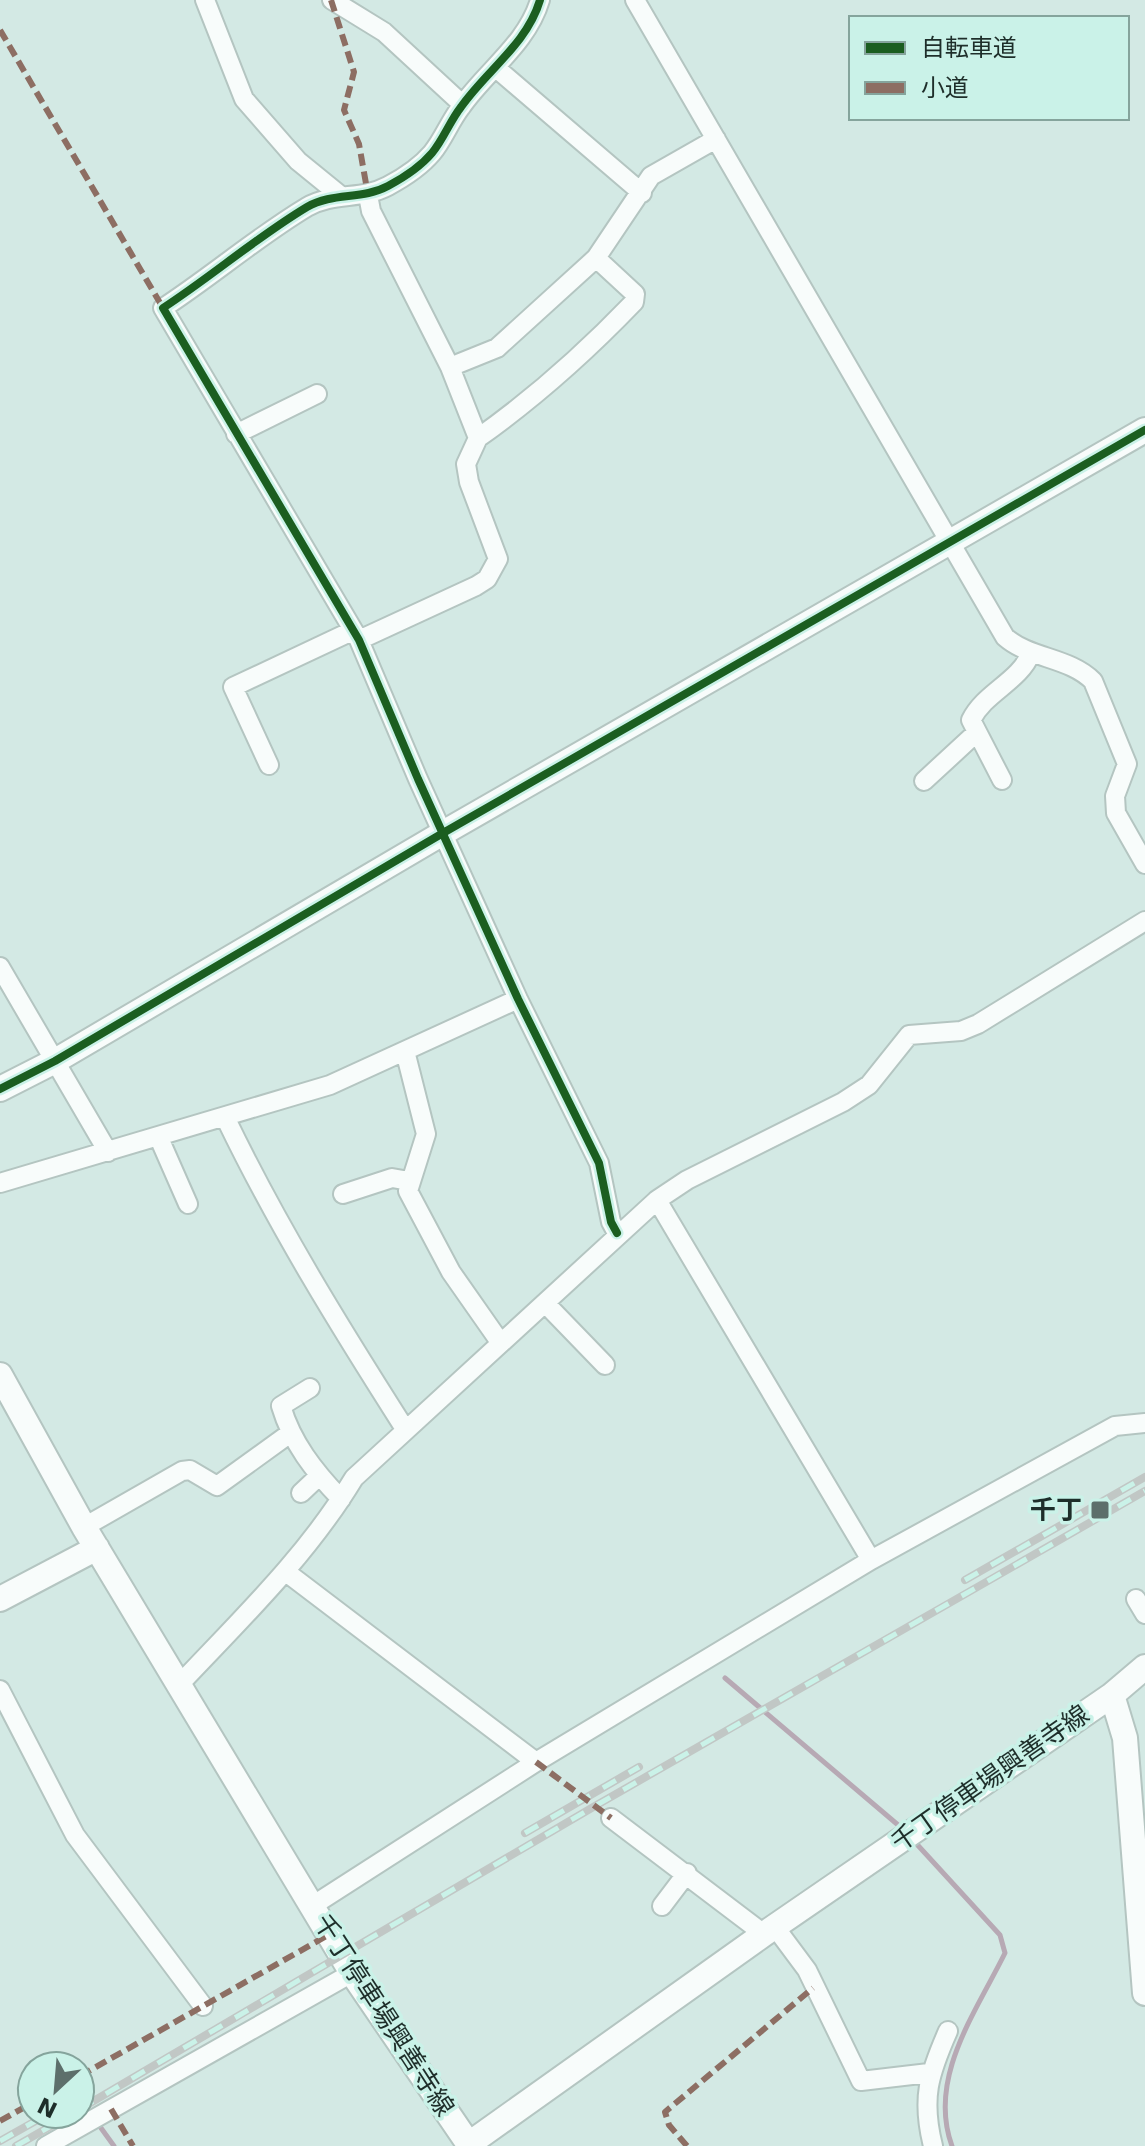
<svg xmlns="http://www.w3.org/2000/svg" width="1145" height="2146" viewBox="0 0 1145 2146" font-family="'DejaVu Sans','Noto Sans JP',sans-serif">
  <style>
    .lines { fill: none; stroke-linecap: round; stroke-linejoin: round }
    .stream { stroke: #b7a9b4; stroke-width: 5 }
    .street-casing { stroke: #b4c5c1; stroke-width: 22 }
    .secondary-casing { stroke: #b4c5c1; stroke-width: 28 }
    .street { stroke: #f8fcfb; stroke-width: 18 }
    .secondary { stroke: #f8fcfb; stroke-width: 24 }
    .rail-casing { stroke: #c1c7c5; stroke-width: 8 }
    .rail { stroke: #caf2e8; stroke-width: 5; stroke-dasharray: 15; stroke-linecap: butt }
    .quiet { stroke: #8d6e63; stroke-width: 6; stroke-dasharray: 12 6; stroke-linecap: butt }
    .cycleway-casing { stroke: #caf2e8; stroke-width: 13 }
    .cycleway { stroke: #1b5e20; stroke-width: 8 }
    .poi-dot { fill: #5d6f6b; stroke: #caf2e8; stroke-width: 3 }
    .labels { text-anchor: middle; stroke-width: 7; stroke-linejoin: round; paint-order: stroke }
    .poi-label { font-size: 26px; font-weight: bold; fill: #1e2e2a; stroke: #caf2e8; text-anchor: end }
    .street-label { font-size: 26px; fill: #1e2e2a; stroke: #caf2e8 }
  </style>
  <rect width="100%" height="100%" fill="#d3e9e4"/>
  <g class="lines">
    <!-- stream -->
    <path class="stream" d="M 725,1678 L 904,1830
      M 913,1840 L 1000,1935 L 1005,1953 C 976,2012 927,2078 952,2146
      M 101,2128 L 114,2146"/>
    <defs>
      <path id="street" d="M 205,0 L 244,99 L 298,161 L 341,196
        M 332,0 L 384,32 L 462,104
        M 540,0 C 527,44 486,71 461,107 C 450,121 443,140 432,153 C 421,166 403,178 388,186 C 362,200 333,192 307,207 C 257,237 212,276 163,308 L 359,640 L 418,779 L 518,999 L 599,1163 L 611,1222 L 617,1233
        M 635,0 L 1005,637 C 1030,659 1069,657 1093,681 L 1127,764 L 1115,796 L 1116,813 L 1145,864
        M 496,68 L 642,193
        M 450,367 L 497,348 L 596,258 L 651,176 L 716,139
        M 236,434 L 317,394
        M 478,438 C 536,397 585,353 634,302 L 635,294 L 596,258
        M 359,640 L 476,586 L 487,579 L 498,559 L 469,482 L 466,464 L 478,438 L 450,367 L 371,211 L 368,195
        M 269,765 L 233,687 L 352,631
        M 1002,780 L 971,720 C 985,692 1019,682 1031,653
        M 924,781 L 976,733
        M 0,967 L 108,1152
        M 405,1051 L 426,1134 L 408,1191 L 451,1272 L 500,1342
        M 226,1119 C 278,1227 340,1327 405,1429
        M 159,1138 L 188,1204
        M 0,1183 L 330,1085 L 518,999
        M 343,1194 L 392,1178 L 409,1181
        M 657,1200 L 871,1560
        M 545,1303 L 605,1365
        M 310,1388 L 281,1406 C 292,1443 314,1471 341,1499
        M 301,1493 L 319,1476
        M 84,1527 L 182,1471 L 190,1470 L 217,1486 L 289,1434
        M 286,1572 L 536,1762
        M 1136,1599 L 1145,1614
        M 178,1686 C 241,1619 307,1556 354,1478 L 657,1200 L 687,1180 L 843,1102 L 869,1085 L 909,1035 L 961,1031 L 978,1024 L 1145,921
        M 0,1690 L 75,1835 L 203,2006
        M 611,1818 L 764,1934
        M 312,1906 L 536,1762 L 871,1560 L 1115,1426 L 1145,1423
        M 662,1906 L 687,1873
        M 775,1927 L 807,1970 L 861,2081 L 929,2073
        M 46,2146 L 352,1973
        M 933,2146 C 921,2098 929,2074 948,2031"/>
      <path id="secondary" d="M 0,1089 L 55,1061 L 443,833 L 1145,430
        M 0,1375 L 84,1527 L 352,1973 L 470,2146
        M 0,1599 L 97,1548
        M 1112,1695 L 1125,1738 L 1145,1993
        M 469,2144 L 764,1934 L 1112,1695 L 1145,1667"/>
    </defs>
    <!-- street casing -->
    <use href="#street" class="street-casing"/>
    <!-- secondary casing -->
    <use href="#secondary" class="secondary-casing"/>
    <!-- street -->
    <use href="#street" class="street"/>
    <!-- secondary -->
    <use href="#secondary" class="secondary"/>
    <defs>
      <path id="rail" d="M 965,1580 L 1145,1477
        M 525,1833 L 639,1767
        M 80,2109 L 595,1806 L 1145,1491
        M 0,2141 L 48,2114
        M 16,2146 L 72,2114"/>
    </defs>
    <!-- rail casing -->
    <use href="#rail" class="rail-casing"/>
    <!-- rail -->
    <use href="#rail" class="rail"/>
    <!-- quiet -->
    <path class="quiet" d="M 331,0 L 354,72 L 344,110 L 359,144 L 368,195
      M 0,30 L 163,308
      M 536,1762 L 611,1818
      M 80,2076 L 330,1934
      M 111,2109 L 133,2146
      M 0,2121 L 32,2103
      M 687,2146 L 669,2125 L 665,2112 L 813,1988"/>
    <defs>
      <path id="cycleway" d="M 540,0 C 527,44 486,71 461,107 C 450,121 443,140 432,153 C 421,166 403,178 388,186 C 362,200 333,192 307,207 C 257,237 212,276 163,308 L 359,640 L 418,779 L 518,999 L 599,1163 L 611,1222 L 617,1233
        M 0,1089 L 55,1061 L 443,833 L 1145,430"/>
    </defs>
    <!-- cycleway casing -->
    <use href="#cycleway" class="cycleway-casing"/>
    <!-- cycleway -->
    <use href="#cycleway" class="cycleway"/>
  </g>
  <!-- markers -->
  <rect class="poi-dot" x="1090" y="1500" width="20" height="20" rx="4"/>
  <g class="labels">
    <!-- poi labels -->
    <g class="poi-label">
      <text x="1082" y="1519">千丁</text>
    </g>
    <!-- street labels -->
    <g class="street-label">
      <text transform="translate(990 1778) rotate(-35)" y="9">千丁停車場興善寺線</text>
      <text transform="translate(384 2015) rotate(57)" y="9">千丁停車場興善寺線</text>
    </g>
  </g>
  <!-- legend -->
  <rect x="849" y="16" width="280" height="104" fill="#caf2e8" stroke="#85a49c" stroke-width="2"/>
  <rect x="865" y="42" width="40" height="12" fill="#1b5e20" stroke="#85a49c" stroke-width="2"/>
  <text x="921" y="56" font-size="24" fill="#1e2e2a">自転車道</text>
  <rect x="865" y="82" width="40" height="12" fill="#8d6e63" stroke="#85a49c" stroke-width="2"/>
  <text x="921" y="96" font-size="24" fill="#1e2e2a">小道</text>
  <!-- north arrow -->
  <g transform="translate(56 2090) rotate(206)"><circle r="38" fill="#caf2e8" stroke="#85a49c" stroke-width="2"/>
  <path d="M0-6L14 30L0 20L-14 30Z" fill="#5d6f6b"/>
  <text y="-12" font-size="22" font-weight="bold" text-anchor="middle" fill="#1e2e2a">N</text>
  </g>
</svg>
